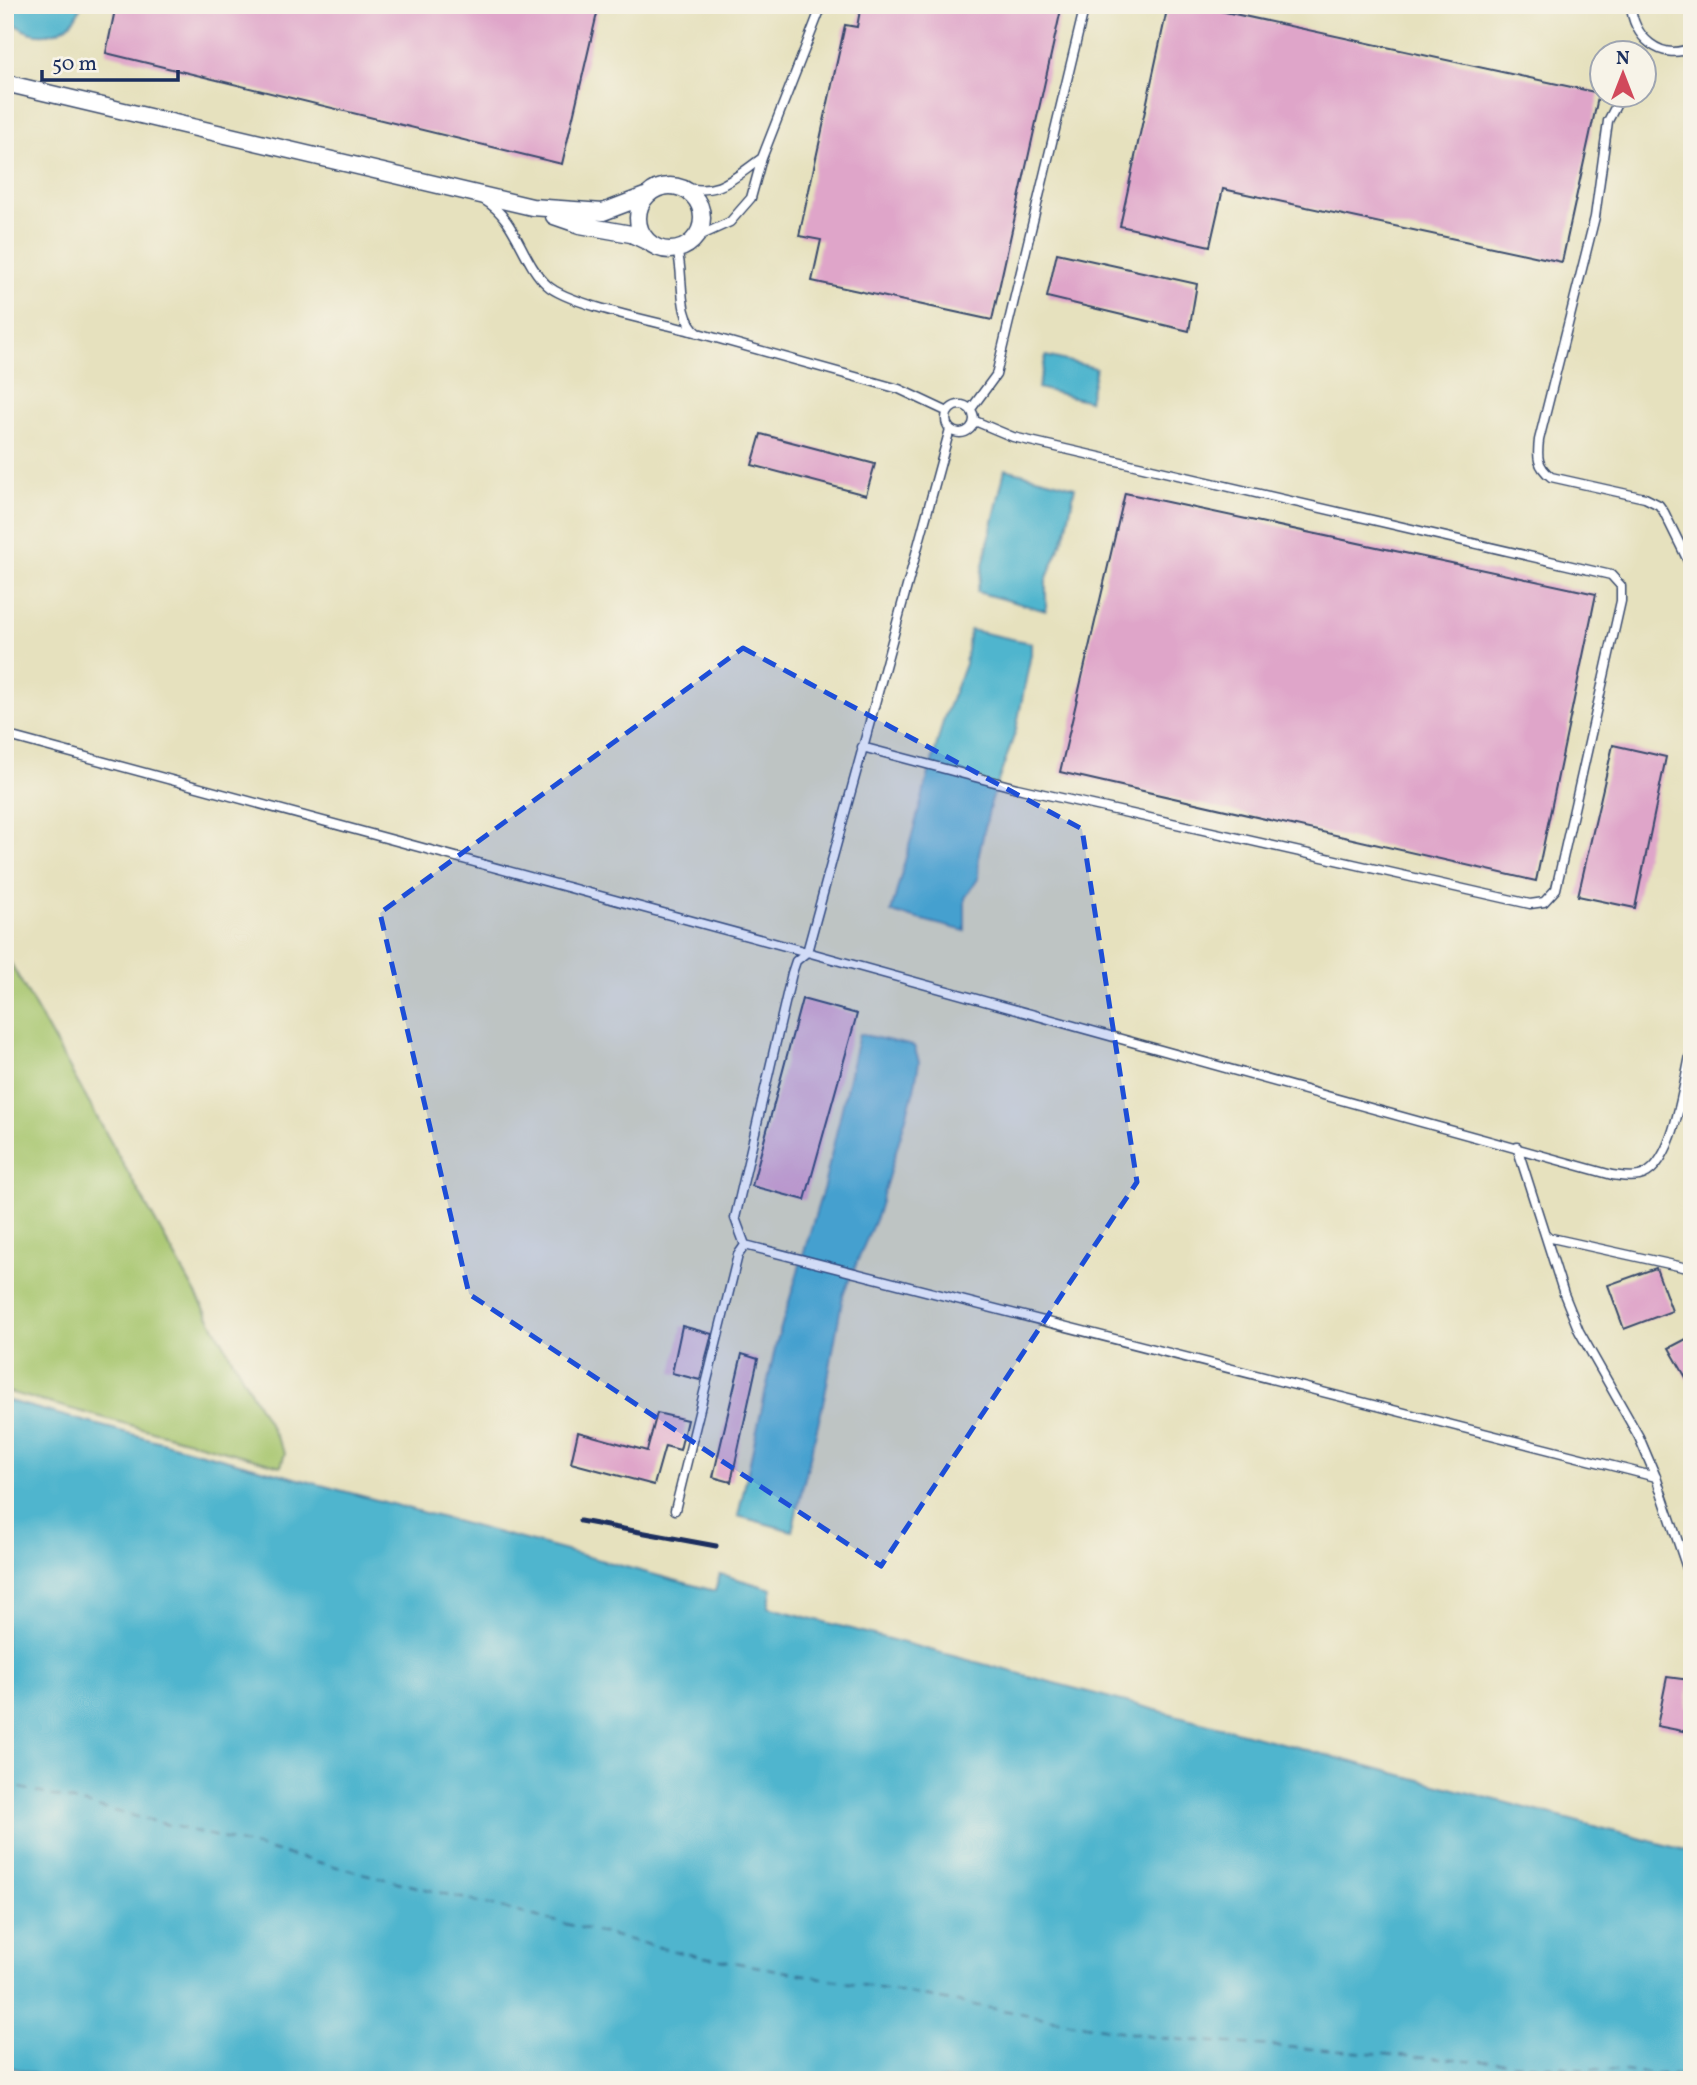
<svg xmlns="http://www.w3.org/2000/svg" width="1697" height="2085" viewBox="0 0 1697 2085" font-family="Vollkorn,serif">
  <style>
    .green { fill: #a7c66e; stroke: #617a66; stroke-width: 2 }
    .water { fill: #50b5ce; stroke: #367296; stroke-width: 2 }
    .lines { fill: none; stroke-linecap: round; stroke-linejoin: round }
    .ferry { stroke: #2b5780; stroke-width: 2; stroke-dasharray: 9 7; stroke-linecap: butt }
    .building { fill: #dfa5c9 }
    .service-casing { stroke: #394a6c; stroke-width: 11 }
    .minor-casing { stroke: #394a6c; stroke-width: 19 }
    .service { stroke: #fff; stroke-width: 8 }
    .minor { stroke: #fff; stroke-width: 16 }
    .rail { stroke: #1b2f5e; stroke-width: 5 }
    .marked { fill: #1d4ed8; fill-opacity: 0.2; stroke: #1d4ed8; stroke-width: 5; stroke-dasharray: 14 9; stroke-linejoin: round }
  </style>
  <rect width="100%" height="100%" fill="#f7f3e8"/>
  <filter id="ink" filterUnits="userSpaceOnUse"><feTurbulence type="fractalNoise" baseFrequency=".0143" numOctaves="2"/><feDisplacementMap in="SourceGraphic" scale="14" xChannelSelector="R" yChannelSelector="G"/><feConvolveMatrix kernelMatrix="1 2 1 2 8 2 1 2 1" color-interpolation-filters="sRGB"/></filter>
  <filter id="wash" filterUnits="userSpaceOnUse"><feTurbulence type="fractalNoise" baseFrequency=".00686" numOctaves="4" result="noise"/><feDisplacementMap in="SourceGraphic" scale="28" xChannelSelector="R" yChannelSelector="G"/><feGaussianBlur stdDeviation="1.57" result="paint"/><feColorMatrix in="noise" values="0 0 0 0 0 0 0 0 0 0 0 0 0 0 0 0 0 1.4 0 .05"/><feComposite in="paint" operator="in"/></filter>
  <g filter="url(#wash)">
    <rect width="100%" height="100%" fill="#e6e1be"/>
    <!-- green -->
    <path class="green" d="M 5,953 L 285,1453 L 281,1466 L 5,1391 Z"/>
    <!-- water -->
    <path class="water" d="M 5,5 L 81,5 C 71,43 14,45 5,5 Z
      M 1046,356 L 1096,368 L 1089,401 L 1038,388 Z
      M 1005,469 L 1075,487 L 1066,532 L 1046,580 L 1046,611 L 977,592 Z
      M 970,630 L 1031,643 L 1031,654 L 1016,730 L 991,802 L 979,853 L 978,879 L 965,898 L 965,931 L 891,912 L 944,718 L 965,664 Z
      M 859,1034 L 914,1046 L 919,1062 L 914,1090 L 877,1215 L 843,1295 L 825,1395 L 792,1531 L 738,1516 L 776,1344 L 824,1186 Z
      M 5,1400 L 715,1591 L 720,1574 L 772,1589 L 768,1607 L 1692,1852 L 1692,2080 L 56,2080 L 5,2066 Z"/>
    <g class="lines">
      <!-- ferry -->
      <path class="ferry" d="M 5,1784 L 682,1953 L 1159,2038 L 1692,2076"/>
    </g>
    <g id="blocks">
      <!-- building -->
      <path class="building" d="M 116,5 L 599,5 L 562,164 L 106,53 Z
        M 861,5 L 1062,5 L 992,320 L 812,281 L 821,240 L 799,236 L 845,25 L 857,27 Z
        M 1168,5 L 1193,5 L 1599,93 L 1562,262 L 1223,189 L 1210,246 L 1120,226 Z
        M 1057,253 L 1197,284 L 1189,331 L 1047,297 Z
        M 761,434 L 875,464 L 866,495 L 752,465 Z
        M 1125,493 L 1596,594 L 1536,881 L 1060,772 Z
        M 1613,745 L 1666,757 L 1635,908 L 1578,896 Z
        M 802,999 L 857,1014 L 805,1200 L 752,1186 Z
        M 1656,1268 L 1672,1311 L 1624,1329 L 1608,1285 Z
        M 682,1326 L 712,1334 L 700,1380 L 672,1373 Z
        M 1692,1336 L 1692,1388 L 1669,1348 Z
        M 742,1354 L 758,1359 L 731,1482 L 713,1477 Z
        M 657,1413 L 687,1420 L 680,1450 L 665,1446 L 654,1485 L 571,1463 L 578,1432 L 647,1451 Z
        M 1667,1677 L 1690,1680 L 1686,1707 L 1692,1709 L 1688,1732 L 1657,1726 Z"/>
    </g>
  </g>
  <g filter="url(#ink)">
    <use href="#blocks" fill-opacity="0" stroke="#394a6c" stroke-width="2"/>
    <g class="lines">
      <defs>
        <path id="service" d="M 1631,5 C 1632,36 1661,63 1692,47
          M 1622,94 L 1608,121 L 1595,217 L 1539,440 C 1537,457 1537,466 1551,477 L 1645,498 L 1659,505 L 1664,512 L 1692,569
          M 682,187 C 720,196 732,179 762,158
          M 484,200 C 517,219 521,261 547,285 C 568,305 663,323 695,332
          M 697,237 L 730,222 L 751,198 L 762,158 L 822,5
          M 677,250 C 685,275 676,316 698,333 L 899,389 L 948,412
          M946 419a14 14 0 1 1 28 0a14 14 0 1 1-28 0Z
          M 971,409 L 996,375 L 1085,5
          M 5,735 L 807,952 L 1612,1175 C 1620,1176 1630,1178 1639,1176 C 1675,1169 1684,1078 1692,1047
          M 862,747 L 1017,788 L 1530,904 L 1544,902 L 1556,889 L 1621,601 L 1621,586 L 1611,575 L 1013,437 L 975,421
          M 1517,1147 L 1564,1294 L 1579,1331 L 1639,1437 L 1656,1477 L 1692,1583
          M 1547,1237 L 1692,1269
          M 745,1245 L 1656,1477
          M 675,1510 L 738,1255 L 745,1245 L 735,1218 L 792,973 L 796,961 L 807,952 L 950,429"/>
        <path id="minor" d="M 5,83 L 532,207 L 603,212 L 645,196
          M638 218a32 32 0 1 1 64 0a32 32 0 1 1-64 0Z
          M 554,216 L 580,225 L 631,234 L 646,241"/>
      </defs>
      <!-- service casing -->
      <use href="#service" class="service-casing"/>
      <!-- minor casing -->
      <use href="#minor" class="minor-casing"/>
      <!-- service -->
      <use href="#service" class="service"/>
      <!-- minor -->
      <use href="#minor" class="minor"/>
      <!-- rail -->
      <path class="rail" d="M 580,1521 L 716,1546"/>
    </g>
  </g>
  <!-- marked area -->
  <path class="marked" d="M 743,648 L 1082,829 L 1137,1182 L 881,1566 L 469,1294 L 380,913 Z"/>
  <!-- margin -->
  <rect width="1697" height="2085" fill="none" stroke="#f7f3e8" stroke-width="28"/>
  <!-- north arrow -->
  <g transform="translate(1623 74)"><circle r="33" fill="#f7f3e8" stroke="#9fa5b1" stroke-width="2"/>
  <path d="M0-5L12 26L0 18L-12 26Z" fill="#d1495b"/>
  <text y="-10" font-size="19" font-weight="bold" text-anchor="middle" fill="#1b2f5e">N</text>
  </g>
  <!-- scale -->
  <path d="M42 70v10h136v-10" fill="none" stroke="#1b2f5e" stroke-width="3.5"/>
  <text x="52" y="70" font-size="21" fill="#1b2f5e" stroke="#f7f3e8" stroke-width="5" paint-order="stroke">50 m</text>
</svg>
